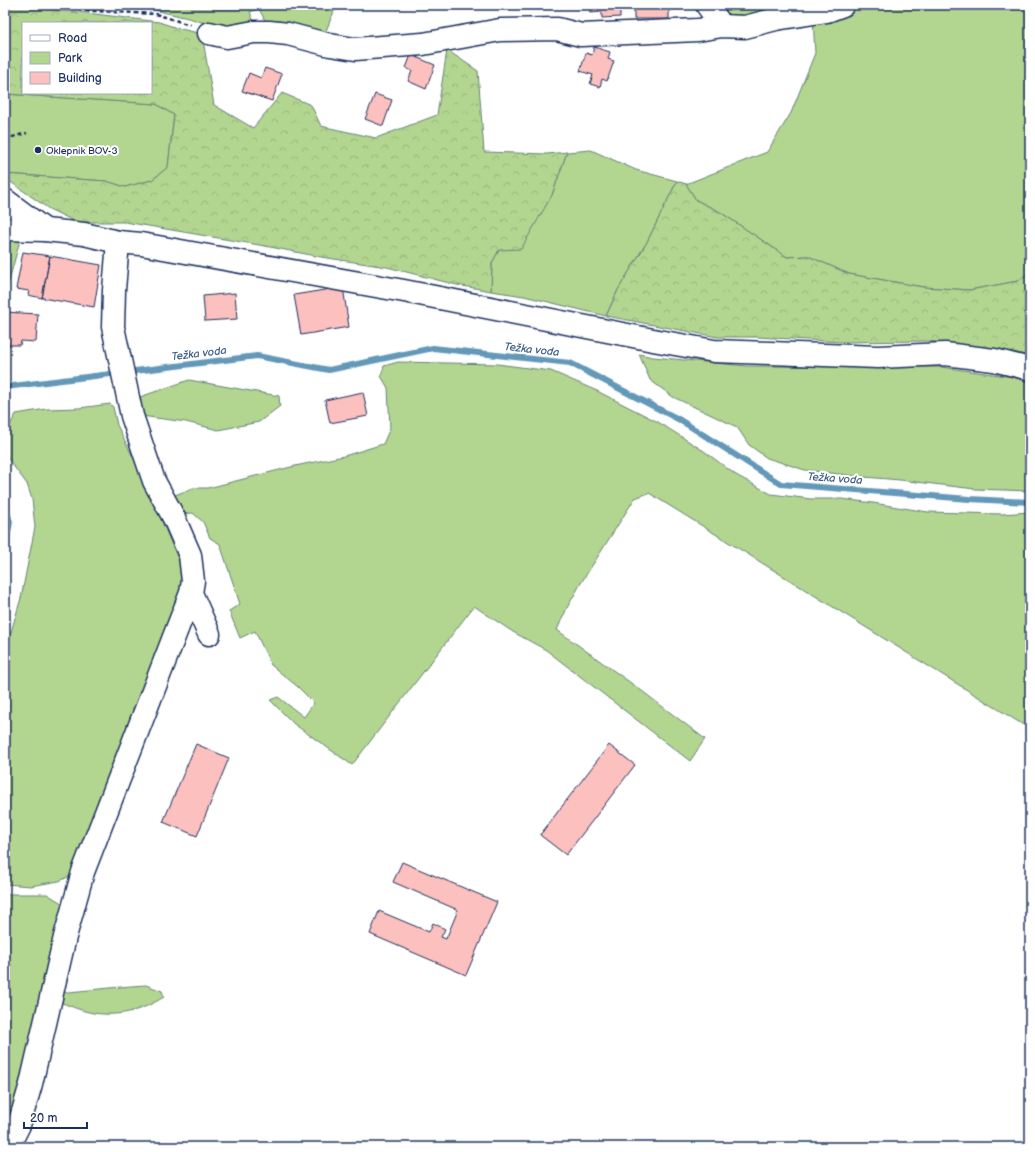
<svg xmlns="http://www.w3.org/2000/svg" width="1035" height="1152" viewBox="0 0 1035 1152" font-family="'Balsamiq Sans',sans-serif">
  <style>
    .green { fill: #b2d590; stroke: #668277 }
    .forest { fill: url(#forest-crowns); stroke: #668277; fill-rule: evenodd }
    .lines { fill: none; stroke-linecap: round; stroke-linejoin: round }
    .stream { stroke: #6498b9; stroke-width: 6 }
    .building { fill: #fcc0be; stroke: #1b2f5e }
    .minor-casing { stroke: #1b2f5e; stroke-width: 25 }
    .primary-casing { stroke: #1b2f5e; stroke-width: 25 }
    .path { stroke: #1b2f5e; stroke-width: 2.5; stroke-dasharray: 4 3; stroke-linecap: butt }
    .minor { stroke: #fff; stroke-width: 22 }
    .primary { stroke: #fff; stroke-width: 22 }
    .poi-dot { fill: #1b2f5e; stroke: #fff; stroke-width: 1.5 }
    .labels { text-anchor: middle; stroke-width: 4; stroke-linejoin: round; paint-order: stroke }
    .poi-label { font-size: 10px; fill: #1b2f5e; stroke: #fff; text-anchor: start }
    .water-label { font-size: 11px; font-style: italic; fill: #395b84; stroke: #fff }
  </style>
  <defs>
    <pattern id="forest-crowns" width="20" height="18" patternUnits="userSpaceOnUse"><rect width="20" height="18" fill="#b2d590"/><path d="M2 6a3 3 0 1 1 6 0M12 15a3 3 0 1 1 6 0" fill="none" stroke="#98b77f"/></pattern>
  </defs>
  <rect width="100%" height="100%" fill="#fff"/>
  <filter id="ink" filterUnits="userSpaceOnUse"><feTurbulence type="fractalNoise" baseFrequency=".025" numOctaves="2"/><feDisplacementMap in="SourceGraphic" scale="8" xChannelSelector="R" yChannelSelector="G"/><feConvolveMatrix kernelMatrix="1 2 1 2 8 2 1 2 1" color-interpolation-filters="sRGB"/></filter>
  <g filter="url(#ink)">
    <!-- green -->
    <path class="green" d="M 89,5 L 340,5 L 335,9 L 323,38 L 268,26 L 259,9 L 250,12 L 255,25 L 233,32 L 192,19 L 146,8 Z
      M 717,5 L 812,5 L 737,19 L 725,13 Z
      M 860,5 L 1030,5 L 1030,272 L 1018,281 L 970,290 L 923,287 L 849,274 L 808,256 L 787,257 L 720,212 L 696,200 L 686,184 L 767,152 L 791,113 L 815,53 L 813,19 L 841,13 Z
      M 5,94 L 156,104 L 174,115 L 168,167 L 152,180 L 125,187 L 106,181 L 5,174 Z
      M 591,150 L 636,170 L 677,181 L 647,242 L 618,290 L 606,316 L 524,296 L 491,291 L 492,263 L 499,250 L 552,195 L 567,152 Z
      M 20,240 L 5,296 L 5,241 Z
      M 639,354 L 653,357 L 747,366 L 941,367 L 1014,377 L 1030,383 L 1030,491 L 975,489 L 900,480 L 864,477 L 805,470 L 767,458 L 749,445 L 737,427 L 673,397 L 650,380 Z
      M 398,362 L 497,364 L 551,371 L 597,391 L 658,422 L 704,451 L 736,475 L 771,494 L 811,499 L 842,499 L 873,503 L 928,512 L 1002,514 L 1030,512 L 1030,729 L 649,493 L 635,498 L 581,583 L 568,606 L 557,630 L 642,691 L 705,739 L 690,761 L 546,650 L 513,632 L 474,606 L 352,765 L 294,724 L 270,700 L 278,697 L 304,717 L 314,703 L 298,687 L 271,665 L 255,631 L 240,638 L 229,611 L 240,604 L 220,544 L 210,538 L 203,522 L 193,513 L 180,514 L 175,495 L 193,488 L 208,488 L 295,466 L 344,456 L 383,444 L 390,428 L 388,388 L 381,376 L 384,366 Z
      M 189,380 L 279,396 L 280,406 L 259,422 L 218,430 L 186,422 L 141,416 L 137,398 Z
      M 110,404 L 113,407 L 117,425 L 145,481 L 181,566 L 183,582 L 177,604 L 145,681 L 75,874 L 59,881 L 31,886 L 5,884 L 5,652 L 21,598 L 35,527 L 32,499 L 27,484 L 6,456 L 7,430 L 16,414 L 46,409 L 79,408 Z
      M 5,894 L 47,894 L 65,905 L 17,1107 L 5,1130 Z
      M 146,985 L 162,991 L 164,997 C 141,1011 120,1017 93,1013 C 81,1011 68,1005 57,1001 L 58,993 L 131,986 Z"/>
    <!-- forest -->
    <path class="forest" d="M 5,5 L 29,5 L 60,11 L 79,12 L 159,22 L 177,28 L 202,34 L 214,105 L 253,128 L 282,93 L 311,105 L 321,126 L 376,138 L 437,115 L 447,50 L 478,71 L 484,152 L 547,154 L 567,152 L 552,195 L 521,249 L 499,250 L 492,263 L 491,291 L 457,285 L 387,267 L 321,257 L 265,246 L 125,222 L 76,222 L 49,209 L 5,178 L 5,174 L 106,181 L 125,187 L 152,180 L 168,167 L 174,115 L 156,104 L 5,94 ZM 23,23 L 151,23 L 151,93 L 23,93 Z
      M 677,181 L 686,184 L 696,200 L 720,212 L 787,257 L 808,256 L 849,274 L 923,287 L 970,290 L 1018,281 L 1030,272 L 1030,356 L 1000,349 L 927,341 L 842,342 L 757,337 L 717,337 L 606,316 L 618,290 L 647,242 Z"/>
    <g class="lines">
      <!-- stream -->
      <path class="stream" d="M 5,387 L 257,356 L 329,370 L 433,348 L 570,363 L 680,420 L 781,484 L 969,499 L 1030,502
        M 5,505 L 10,522 L 5,548"/>
    </g>
    <!-- building -->
    <path class="building" d="M 589,5 L 614,5 L 614,10 L 620,10 L 620,17 L 602,18 L 602,12 L 590,13 Z
      M 634,5 L 669,5 L 669,19 L 634,19 Z
      M 594,47 L 610,52 L 608,59 L 614,61 L 607,81 L 602,79 L 600,87 L 590,84 L 593,75 L 580,71 L 586,53 L 592,55 Z
      M 411,55 L 435,65 L 426,89 L 408,81 L 412,71 L 406,68 Z
      M 265,68 L 282,74 L 272,101 L 242,91 L 249,73 L 261,78 Z
      M 375,94 L 392,100 L 383,126 L 365,119 Z
      M 23,252 L 50,256 L 42,298 L 28,295 L 29,291 L 16,289 Z
      M 50,256 L 101,265 L 94,307 L 42,298 Z
      M 343,287 L 349,327 L 301,335 L 294,295 Z
      M 235,293 L 237,319 L 205,321 L 203,296 Z
      M 5,312 L 38,314 L 36,342 L 21,341 L 20,345 L 5,345 Z
      M 363,392 L 368,416 L 330,423 L 325,400 Z
      M 196,744 L 229,758 L 197,836 L 163,822 Z
      M 609,745 L 635,765 L 566,855 L 540,835 Z
      M 402,862 L 497,902 L 466,975 L 370,934 L 379,911 L 429,932 L 433,923 L 445,929 L 441,937 L 446,939 L 458,910 L 393,882 Z"/>
    <g class="lines">
      <defs>
        <path id="minor" d="M 707,5 L 722,26 L 745,27 L 776,19 L 827,11 L 843,5
          M 209,33 L 227,37 L 254,32 L 269,32 L 288,34 L 330,45 L 355,49 L 423,44 L 500,30 L 557,29 L 581,35 L 698,30 L 722,26
          M 5,200 L 45,230
          M 118,242 L 114,290 L 113,327 L 132,416 L 154,481 L 174,518 L 190,555 L 193,581 L 191,593 L 209,634
          M 8,1147 L 19,1125 L 31,1084 L 65,937 L 83,872 L 191,593"/>
        <path id="primary" d="M 5,229 L 45,230 L 84,234 L 118,242 L 141,244 L 404,291 L 653,340 L 714,351 L 878,357 L 945,354 L 994,360 L 1030,369"/>
      </defs>
      <!-- minor casing -->
      <use href="#minor" class="minor-casing"/>
      <!-- primary casing -->
      <use href="#primary" class="primary-casing"/>
      <!-- path -->
      <path class="path" d="M 51,5 L 94,11 L 156,14 L 190,25
        M 5,139 L 27,133"/>
      <!-- minor -->
      <use href="#minor" class="minor"/>
      <!-- primary -->
      <use href="#primary" class="primary"/>
    </g>
  </g>
  <!-- markers -->
  <circle class="poi-dot" cx="38" cy="150" r="4"/>
  <g class="labels">
    <!-- poi labels -->
    <g class="poi-label">
      <text x="46" y="154">Oklepnik BOV-3</text>
    </g>
    <!-- water labels -->
    <g class="water-label">
      <text transform="translate(532 349) rotate(6)" y="4">Težka voda</text>
      <text transform="translate(199 353) rotate(-7)" y="4">Težka voda</text>
      <text transform="translate(835 478) rotate(4)" y="4">Težka voda</text>
    </g>
  </g>
  <!-- margin -->
  <rect width="1035" height="1152" fill="none" stroke="#fff" stroke-width="20"/>
  <rect x="10" y="10" width="1015" height="1132" fill="none" stroke="#1b2f5e" stroke-width="1.5" filter="url(#ink)"/>
  <!-- legend -->
  <rect x="22" y="22" width="130" height="72" fill="#ffffff" stroke="#a4acbf"/>
  <rect x="30" y="35" width="20" height="6" fill="#ffffff" stroke="#a4acbf"/>
  <text x="58" y="42" font-size="12" fill="#1b2f5e">Road</text>
  <rect x="30" y="52" width="20" height="12" fill="#b2d590" stroke="#a4acbf"/>
  <text x="58" y="62" font-size="12" fill="#1b2f5e">Park</text>
  <rect x="30" y="72" width="20" height="12" fill="#fcc0be" stroke="#a4acbf"/>
  <text x="58" y="82" font-size="12" fill="#1b2f5e">Building</text>
  <!-- scale -->
  <path d="M24 1122v6h63v-6" fill="none" stroke="#1b2f5e" stroke-width="2"/>
  <text x="30" y="1122" font-size="12" fill="#1b2f5e" stroke="#ffffff" stroke-width="3" paint-order="stroke">20 m</text>
</svg>
